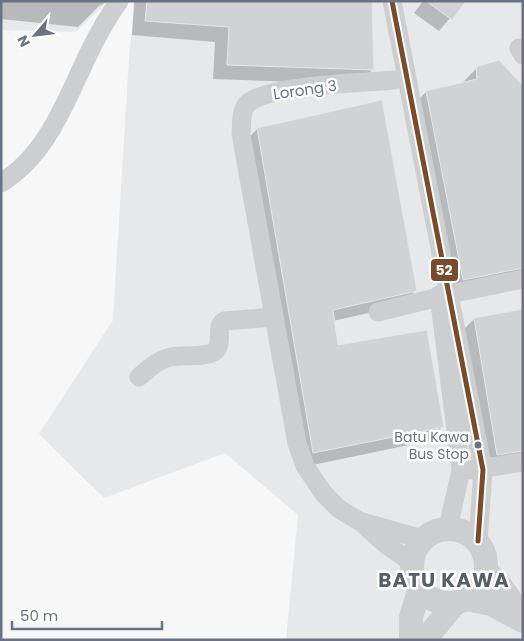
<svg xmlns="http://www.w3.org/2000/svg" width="524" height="641" viewBox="0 0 524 641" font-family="Poppins,sans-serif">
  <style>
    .built { fill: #e7e8e9 }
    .shadow { fill: #0003 }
    .building { fill: #d0d2d3; stroke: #e6e6e6 }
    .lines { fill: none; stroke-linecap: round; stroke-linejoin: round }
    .minor { stroke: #cdced0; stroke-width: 19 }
    .tertiary { stroke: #cdced0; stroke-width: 24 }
    .bus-1-casing { stroke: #fff; stroke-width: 9 }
    .bus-1 { stroke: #7a4b2a; stroke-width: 5 }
    .bus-dot { fill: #697385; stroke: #fff; stroke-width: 2 }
    .labels { text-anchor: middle; stroke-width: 5; stroke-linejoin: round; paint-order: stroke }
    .bus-label { font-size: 14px; fill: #697385; stroke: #fff; text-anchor: end }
    .street-label { font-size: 15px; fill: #697385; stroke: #fff }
    .district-label { font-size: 20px; font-weight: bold; letter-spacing: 1px; fill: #565e6b; stroke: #fff }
    .line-badge { stroke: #fff; stroke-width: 2 }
    .badge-label { font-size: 14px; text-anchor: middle; font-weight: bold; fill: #fff }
  </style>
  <rect width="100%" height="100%" fill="#f7f7f7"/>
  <!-- built -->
  <path class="built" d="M 1,1 L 108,1 L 76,32 L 1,30 Z
    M 135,1 L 523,1 L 523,640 L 286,640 L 298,515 L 225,453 L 104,498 L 39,434 L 113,320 L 129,57 Z"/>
  <!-- shadow -->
  <path class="shadow" d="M 1,1 L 109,1 L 99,6 L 78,27 L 1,19 Z
    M 134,1 L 372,1 L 372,70 L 358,84 L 213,79 L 215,42 L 132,35 Z
    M 423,1 L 464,1 L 439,31 L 414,13 Z
    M 477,68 L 523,88 L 523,287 L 448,294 L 411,107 L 426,92 L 462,83 Z
    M 257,129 L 416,290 L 400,306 L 333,321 L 337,346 L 443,426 L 428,441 L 298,468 L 242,145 Z
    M 523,311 L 523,468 L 485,466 L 462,331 L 474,319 Z"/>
  <!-- building -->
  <path class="building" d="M 147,1 L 372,1 L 374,70 L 227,65 L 229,27 L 145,21 Z
    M 426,1 L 466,1 L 452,20 Z
    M 499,60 L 523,86 L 523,268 L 463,280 L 426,91 L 477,79 L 476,67 Z
    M 382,100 L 417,291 L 333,310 L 338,345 L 427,330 L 444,427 L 313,453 L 257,128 Z
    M 523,309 L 523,451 L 497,455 L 474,318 Z"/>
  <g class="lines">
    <!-- minor -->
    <path class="minor" d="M 392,1 L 483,470 L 478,541
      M 519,48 L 523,55
      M 395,80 C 366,83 265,85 247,104 C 240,112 242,125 241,134 L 297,443 L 305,466 L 324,494 L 339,509 L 361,522 L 384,543 L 412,563
      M 1,183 C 52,152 69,90 95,41 C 102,27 110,14 119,1
      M 450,294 L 523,279
      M 439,295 L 461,470 L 448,528
      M 378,312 L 439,297
      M 139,377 C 148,369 159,359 171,357 C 184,354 203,358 214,352 C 225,344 214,328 224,321 L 274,317
      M 472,470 L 523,462
      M 362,522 L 422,539"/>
    <!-- tertiary -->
    <path class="tertiary" d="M412 566a37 37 0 1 1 74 0a37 37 0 1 1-74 0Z
      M 487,572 L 502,588 L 523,617
      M 467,599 L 491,604 L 523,621
      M 411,640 L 411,617 L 420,588
      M 425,640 L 455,603"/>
    <defs>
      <path id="bus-1" d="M 392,1 L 483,470 L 478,541"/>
    </defs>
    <!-- bus-1 casing -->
    <use href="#bus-1" class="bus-1-casing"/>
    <!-- bus-1 -->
    <use href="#bus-1" class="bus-1"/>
  </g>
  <!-- markers -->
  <circle class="bus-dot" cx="478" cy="445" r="4.5"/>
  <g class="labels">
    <!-- bus labels -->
    <g class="bus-label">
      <text x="469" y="442">Batu Kawa<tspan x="469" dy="17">Bus Stop</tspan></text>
    </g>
    <!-- street labels -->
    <g class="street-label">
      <text transform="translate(305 90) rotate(-8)" y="5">Lorong 3</text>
    </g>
    <!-- district labels -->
    <g class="district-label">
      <text x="444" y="587">BATU KAWA</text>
    </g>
  </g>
  <rect class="line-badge" x="430" y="258" width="29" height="24" rx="5" fill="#7a4b2a"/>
  <g class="badge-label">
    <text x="444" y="275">52</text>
  </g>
  <!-- border -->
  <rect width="524" height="641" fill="none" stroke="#697385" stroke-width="5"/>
  <!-- north arrow -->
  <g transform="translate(35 35) rotate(242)" stroke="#ffffff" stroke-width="4" paint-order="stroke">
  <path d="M0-4L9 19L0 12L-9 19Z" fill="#697385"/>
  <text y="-8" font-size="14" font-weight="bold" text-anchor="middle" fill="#697385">N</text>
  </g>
  <!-- scale -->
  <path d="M12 621v8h150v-8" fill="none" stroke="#697385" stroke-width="2.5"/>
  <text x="20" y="621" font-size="15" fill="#697385" stroke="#ffffff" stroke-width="4" paint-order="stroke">50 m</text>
</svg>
